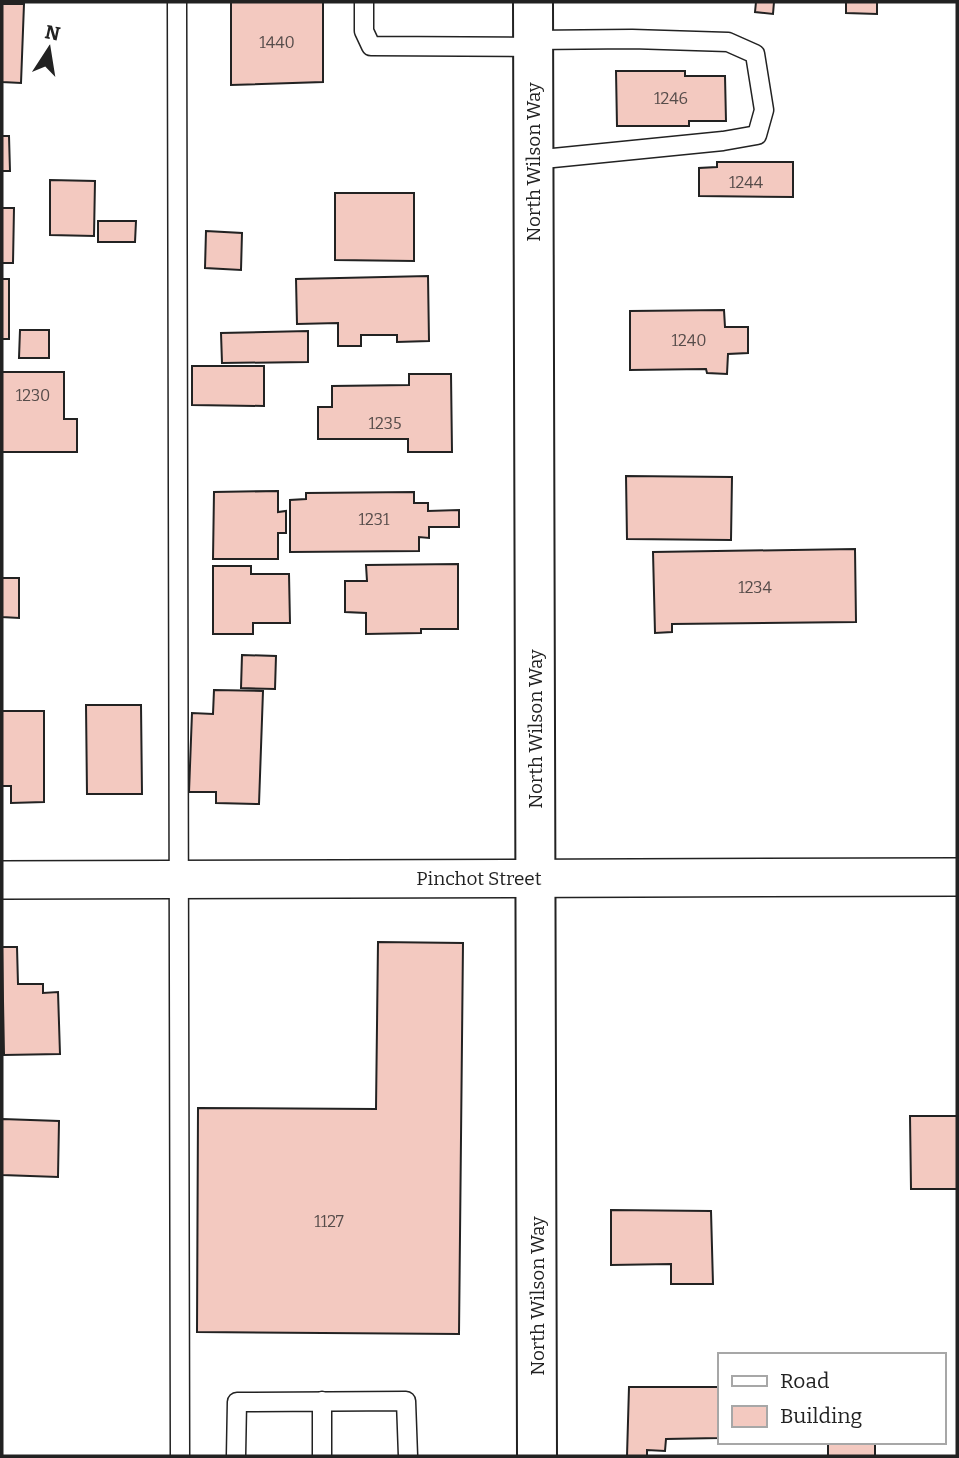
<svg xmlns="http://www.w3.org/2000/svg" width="959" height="1458" viewBox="0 0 959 1458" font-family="Bitter,serif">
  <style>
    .building { fill: #f3c9c0; stroke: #222; stroke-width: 2 }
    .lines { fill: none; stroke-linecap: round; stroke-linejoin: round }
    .lane-casing { stroke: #222; stroke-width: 21 }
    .street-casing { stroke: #222; stroke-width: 40 }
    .secondary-casing { stroke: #222; stroke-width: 42 }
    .lane { stroke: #fff; stroke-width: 18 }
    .street { stroke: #fff; stroke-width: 37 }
    .secondary { stroke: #fff; stroke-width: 38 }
    .labels { text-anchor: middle; stroke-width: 5; stroke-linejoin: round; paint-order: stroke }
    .number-label { font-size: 16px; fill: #564c4a }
    .street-label { font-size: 19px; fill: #222; stroke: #fff }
  </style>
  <rect width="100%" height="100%" fill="#fff"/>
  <!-- building -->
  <path class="building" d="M 231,2 L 323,2 L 323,82 L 231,85 Z
    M 756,2 L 774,2 L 773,14 L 755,12 Z
    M 846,2 L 877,2 L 877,14 L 846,13 Z
    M 2,4 L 24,4 L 21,83 L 2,82 Z
    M 616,71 L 685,71 L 685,76 L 725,76 L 726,121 L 689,121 L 689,126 L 617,126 Z
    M 2,136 L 9,136 L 10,171 L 2,171 Z
    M 717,162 L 793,162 L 793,197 L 699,196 L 699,168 L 717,167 Z
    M 50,180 L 95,181 L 94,236 L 50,235 Z
    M 335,193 L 414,193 L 414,261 L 335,260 Z
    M 2,208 L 14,208 L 13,263 L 2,263 Z
    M 98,221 L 136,221 L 135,242 L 98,242 Z
    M 206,231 L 242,233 L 241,270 L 205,268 Z
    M 428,276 L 429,341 L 397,342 L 397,335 L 361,335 L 361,346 L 338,346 L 338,323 L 297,324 L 296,279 Z
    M 2,279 L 9,279 L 9,339 L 2,339 Z
    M 724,310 L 725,327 L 748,327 L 748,353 L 728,354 L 727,374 L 707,373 L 706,369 L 630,370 L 630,311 Z
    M 20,330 L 49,330 L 49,358 L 19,358 Z
    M 308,331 L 308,362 L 222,363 L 221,333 Z
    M 192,366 L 264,366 L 264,406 L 192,405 Z
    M 2,372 L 64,372 L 64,419 L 77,419 L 77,452 L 2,452 Z
    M 409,374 L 451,374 L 452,452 L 408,452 L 408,439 L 318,439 L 318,407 L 332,407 L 332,386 L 409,385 Z
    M 626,476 L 732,477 L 731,540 L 627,539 Z
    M 278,491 L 278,512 L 286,511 L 286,533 L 278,533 L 278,559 L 213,559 L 214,492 Z
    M 414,492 L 414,503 L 428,503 L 428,511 L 459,510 L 459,527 L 429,527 L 429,538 L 419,537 L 419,551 L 290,552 L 290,500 L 306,499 L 306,493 Z
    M 855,549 L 856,622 L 672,624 L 672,632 L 655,633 L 653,552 Z
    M 458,564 L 458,629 L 421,629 L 421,633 L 366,634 L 366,613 L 345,612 L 345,581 L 367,581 L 366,565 Z
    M 213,566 L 251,566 L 251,574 L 289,574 L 290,623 L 253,623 L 253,634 L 213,634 Z
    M 2,578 L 19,578 L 19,618 L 2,617 Z
    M 242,655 L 276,656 L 275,689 L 241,688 Z
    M 214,690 L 263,691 L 259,804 L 216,803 L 216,792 L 189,792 L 192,713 L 213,714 Z
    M 86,705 L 141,705 L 142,794 L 87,794 Z
    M 2,711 L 44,711 L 44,802 L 11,803 L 11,786 L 2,786 Z
    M 378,942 L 463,943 L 459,1334 L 197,1332 L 198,1108 L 376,1109 Z
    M 2,947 L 17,947 L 18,984 L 43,984 L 43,993 L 58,992 L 60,1054 L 4,1055 Z
    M 910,1116 L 957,1116 L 957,1189 L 911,1189 Z
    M 2,1119 L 59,1121 L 58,1177 L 2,1175 Z
    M 611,1210 L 711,1211 L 713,1284 L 671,1284 L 671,1264 L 611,1265 Z
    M 629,1387 L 719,1387 L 719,1438 L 666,1439 L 665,1451 L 647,1450 L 647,1456 L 627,1456 Z
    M 828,1442 L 875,1442 L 875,1456 L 828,1456 Z"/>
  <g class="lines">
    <defs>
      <path id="lane" d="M 177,2 L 180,1456
        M 364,2 L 364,31 L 371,46 L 533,47
        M 533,40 L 632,39 L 728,42 L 755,54 L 764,110 L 757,135 L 723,141 L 533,160
        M 322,1401 L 322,1456
        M 236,1456 L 237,1402 L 406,1401 L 408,1456"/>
      <path id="street" d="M 2,880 L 957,877"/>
      <path id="secondary" d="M 533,2 L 537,1456"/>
    </defs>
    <!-- lane casing -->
    <use href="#lane" class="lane-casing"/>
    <!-- street casing -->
    <use href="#street" class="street-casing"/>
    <!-- secondary casing -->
    <use href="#secondary" class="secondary-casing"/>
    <!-- lane -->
    <use href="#lane" class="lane"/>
    <!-- street -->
    <use href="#street" class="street"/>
    <!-- secondary -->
    <use href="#secondary" class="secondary"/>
  </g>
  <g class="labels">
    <!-- number labels -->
    <g class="number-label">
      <text x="277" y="48">1440</text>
      <text x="671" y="104">1246</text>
      <text x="746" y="188">1244</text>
      <text x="689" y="346">1240</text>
      <text x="33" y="401">1230</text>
      <text x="385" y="429">1235</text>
      <text x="374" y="525">1231</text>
      <text x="755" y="593">1234</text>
      <text x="329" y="1227">1127</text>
    </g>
    <!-- street labels -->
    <g class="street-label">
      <text transform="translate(533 162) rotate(-90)" y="7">North Wilson Way</text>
      <text transform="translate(535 729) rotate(-90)" y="7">North Wilson Way</text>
      <text x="479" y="885">Pinchot Street</text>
      <text transform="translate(537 1296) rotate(-90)" y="7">North Wilson Way</text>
    </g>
  </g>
  <!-- border -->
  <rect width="959" height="1458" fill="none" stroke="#222222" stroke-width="7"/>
  <!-- legend -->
  <rect x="718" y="1353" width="228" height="91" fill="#ffffff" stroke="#a7a7a7" stroke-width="2"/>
  <rect x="732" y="1376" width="35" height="10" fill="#ffffff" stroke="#a7a7a7" stroke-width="2"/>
  <text x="780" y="1388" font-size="21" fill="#222222">Road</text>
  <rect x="732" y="1406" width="35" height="21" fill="#f3c9c0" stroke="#a7a7a7" stroke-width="2"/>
  <text x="780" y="1423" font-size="21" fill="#222222">Building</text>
  <!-- north arrow -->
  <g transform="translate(49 49) rotate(12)" stroke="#ffffff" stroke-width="5" paint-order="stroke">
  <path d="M0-5L12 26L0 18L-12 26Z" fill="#222222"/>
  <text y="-10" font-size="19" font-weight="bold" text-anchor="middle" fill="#222222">N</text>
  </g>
</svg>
